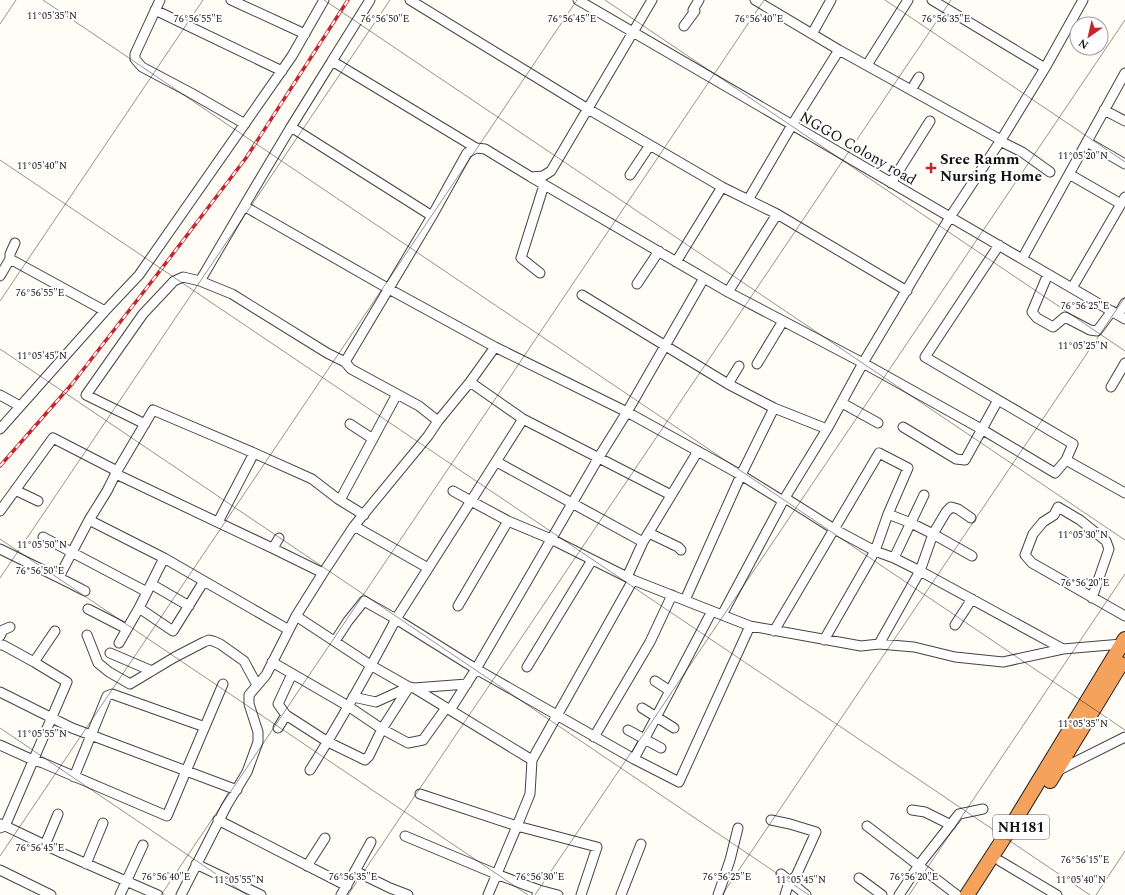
<svg xmlns="http://www.w3.org/2000/svg" width="1125" height="895" viewBox="0 0 1125 895" font-family="Spectral,serif">
  <style>
    .lines { fill: none; stroke-linecap: round; stroke-linejoin: round }
    .minor-casing { stroke: #444; stroke-width: 11 }
    .highway-casing { stroke: #222; stroke-width: 16 }
    .minor { stroke: #fff; stroke-width: 9 }
    .highway { stroke: #f5a25d; stroke-width: 14 }
    .rail-casing { stroke: #c4262e; stroke-width: 3.5 }
    .rail { stroke: #fff; stroke-width: 2; stroke-dasharray: 6; stroke-linecap: butt }
    .ticks { fill: none; stroke: #111; stroke-width: 1; stroke-opacity: 0.45 }
    .poi-dot { fill: #c4262e; stroke: #fff; stroke-width: 1.5 }
    .labels { text-anchor: middle; stroke-width: 4; stroke-linejoin: round; paint-order: stroke }
    .shield { fill: #fff; stroke: #585858; stroke-width: 1 }
    .shield-label { font-size: 14px; font-weight: bold; fill: #111 }
    .street-label { font-size: 15px; fill: #111; stroke: #fff }
    .poi-label { font-size: 15px; font-weight: bold; fill: #111; stroke: #fff; text-anchor: start }
    .ticks-label { font-size: 10px; text-anchor: middle; fill: #111; stroke: #fff; stroke-width: 4; stroke-linejoin: round; paint-order: stroke }
  </style>
  <rect width="100%" height="100%" fill="#fffdf5"/>
  <g class="lines">
    <defs>
      <path id="minor" d="M 160,0 L 135,54 L 135,59 L 142,67 L 191,93 L 245,124
        M 231,0 L 305,34
        M 370,0 L 332,61 L 476,148
        M 410,0 L 588,109 L 722,187 L 777,214 L 907,291
        M 578,0 L 1125,319
        M 755,0 L 839,50 L 1001,140
        M 932,0 L 1045,68
        M 155,10 L 282,71
        M 684,26 L 695,11 L 693,10 L 699,0
        M 812,34 L 831,0
        M 867,65 L 908,0
        M 911,90 L 919,77
        M 1104,110 L 1125,121
        M 291,127 L 332,61
        M 1000,141 L 1022,152 L 1050,172
        M 1087,142 L 1125,164
        M 1069,174 L 1121,204
        M 630,175 L 650,145
        M 531,177 L 728,292 L 863,363 L 950,217 L 1001,140 L 1045,68 L 1083,0
        M 891,183 L 930,121
        M 748,200 L 792,125 L 839,50
        M 244,206 L 200,281 L 232,294 L 327,353 L 345,362
        M 432,216 L 291,127 L 244,206 L 389,289 L 495,347 L 627,412 L 741,475 L 783,501 L 827,429 L 863,363 L 983,430 L 1055,473 L 1066,460 L 1073,444 L 925,357 L 999,245
        M 10,259 L 105,311
        M 1022,259 L 1125,73
        M 676,262 L 722,187
        M 540,273 L 521,258 L 544,185
        M 1048,274 L 1032,312 L 1037,318 L 1053,327 L 1065,317 L 1090,330 L 1097,331 L 1112,311
        M 0,276 L 10,259 L 10,254 L 15,243
        M 704,278 L 627,412 L 599,457 L 476,669 L 634,759 L 679,782 L 750,626 L 861,646 L 879,644 L 914,647 L 955,657 L 1003,662 L 1063,649 L 1122,644
        M 637,284 L 659,251
        M 1072,288 L 1125,197
        M 728,292 L 777,214
        M 582,295 L 728,384 L 774,408 L 827,429
        M 1118,315 L 1125,303
        M 757,364 L 783,321
        M 470,382 L 523,419 L 671,495
        M 728,384 L 739,366
        M 1111,387 L 1125,363
        M 0,395 L 20,406
        M 842,403 L 878,423
        M 438,421 L 470,382 L 495,347
        M 145,424 L 86,395 L 143,314 L 174,281 L 183,277 L 200,281
        M 350,424 L 373,439
        M 903,427 L 956,459 L 965,460 L 998,400
        M 0,429 L 105,311 L 139,275 L 292,56 L 324,0
        M 1066,460 L 1125,493
        M 497,462 L 643,542
        M 116,474 L 272,548 L 323,573
        M 15,490 L 38,501
        M 453,491 L 471,501 L 523,419
        M 785,498 L 834,529 L 875,551 L 894,558 L 920,571 L 1063,649
        M 340,500 L 397,394
        M 0,511 L 53,438 L 117,471
        M 971,518 L 958,509 L 951,507 L 946,512 L 933,534 L 972,556
        M 218,522 L 254,453
        M 354,526 L 428,568
        M 649,533 L 678,547 L 681,550
        M 43,537 L 147,592
        M 273,548 L 279,538
        M 0,549 C 28,563 57,576 85,591
        M 894,558 L 924,495
        M 59,577 L 89,520
        M 627,577 L 643,542 L 698,451
        M 151,584 L 189,606
        M 1092,598 L 1109,549 L 1106,541 L 1080,520 L 1058,507 L 1054,515 L 1043,522 L 1033,534 L 1025,555 L 1032,563 L 1125,616
        M 685,600 L 741,475 L 774,408
        M 458,606 L 508,521
        M 139,608 L 173,631 L 204,581
        M 88,609 L 127,629
        M 722,615 L 783,501
        M 296,616 L 372,666 L 409,687 L 414,688 L 532,760
        M 955,625 L 972,599
        M 289,630 L 164,558 L 89,520 L 107,491 L 117,471 L 153,410 L 254,453 L 312,479 L 338,499 L 364,515
        M 774,631 L 879,453 L 908,468 L 888,514 L 875,551 L 824,640
        M 87,635 L 98,663 L 109,672 L 130,684 L 175,657 L 204,642 L 209,640 L 213,641 L 220,644 L 244,661 L 257,685
        M 0,636 L 3,630 L 10,627
        M 119,643 L 139,608 L 164,558
        M 879,644 L 920,571 L 933,534 L 911,523 L 888,514
        M 0,645 L 3,645 L 34,662 L 67,682 L 5,826 L 0,828
        M 110,653 L 152,671
        M 34,662 L 55,631
        M 272,662 L 348,706 L 382,729 L 408,743 L 423,740 L 446,708
        M 527,667 L 592,560
        M 292,674 L 278,704 L 286,715 L 328,742 L 365,760 L 369,756 L 382,729 L 409,687
        M 655,681 L 670,691
        M 414,688 L 467,684
        M 0,692 L 72,728 L 237,790
        M 353,697 L 376,702 L 409,687
        M 642,708 L 674,728
        M 450,710 L 476,669 L 396,619 L 471,501 L 508,521 L 551,539 L 633,580 L 750,626
        M 278,728 L 286,715
        M 628,730 L 661,748
        M 594,737 L 650,642 L 672,595
        M 0,745 L 33,760 L 43,763 L 167,816 L 223,684
        M 634,759 L 712,611
        M 310,770 C 341,721 369,670 396,619 L 364,601 L 348,621 L 335,641
        M 1057,771 L 1125,737
        M 74,777 L 107,696 L 112,694 L 205,727
        M 420,794 L 517,826 L 488,895
        M 912,810 L 925,812 L 951,825
        M 218,820 L 347,886
        M 771,820 L 790,824 L 816,832 L 796,876 L 789,882 L 785,895
        M 1,824 L 62,853 L 158,895
        M 867,826 L 957,895
        M 405,836 L 496,874 L 539,890
        M 45,845 L 58,814
        M 1000,861 L 1057,895
        M 86,864 L 103,823
        M 196,864 L 261,895
        M 307,866 L 325,838
        M 0,870 L 51,895
        M 355,871 L 371,842
        M 781,874 L 806,895
        M 859,878 L 882,895
        M 537,894 L 539,890 L 558,895
        M 120,895 L 143,845
        M 181,895 L 227,805 L 247,772 L 258,742 L 258,732 L 249,704 L 249,695 L 266,675 L 296,616 L 323,573 L 354,526 L 428,436 L 438,421 L 419,406 L 351,369 L 345,362 L 432,216 L 467,153 L 476,148 L 485,149 L 531,177 L 543,176 L 551,171 L 652,0
        M 341,895 L 355,871 L 390,888 L 408,895
        M 581,895 L 597,847 L 517,826 L 530,794 L 532,760 L 633,580
        M 621,895 L 641,844
        M 718,895 L 730,860 L 738,828
        M 899,895 L 919,865 L 959,814 L 983,809"/>
      <path id="highway" d="M 1050,781 L 1121,664
        M 967,895 L 1009,830 L 1125,639"/>
    </defs>
    <!-- minor casing -->
    <use href="#minor" class="minor-casing"/>
    <!-- highway casing -->
    <use href="#highway" class="highway-casing"/>
    <!-- minor -->
    <use href="#minor" class="minor"/>
    <!-- highway -->
    <use href="#highway" class="highway"/>
    <defs>
      <path id="rail" d="M 0,466 L 72,384 L 159,272 L 246,158 L 348,0"/>
    </defs>
    <!-- rail casing -->
    <use href="#rail" class="rail-casing"/>
    <!-- rail -->
    <use href="#rail" class="rail"/>
  </g>
  <!-- ticks -->
  <path class="ticks" d="M 43,0 L 1125,730M 324,0 L 1125,540M 605,0 L 1125,351M 885,0 L 1125,162M 0,24 L 16,0M 0,160 L 1090,895M 0,301 L 203,0M 0,349 L 809,895M 0,539 L 528,895M 0,578 L 390,0M 0,728 L 247,895M 0,856 L 577,0M 161,895 L 764,0M 348,895 L 951,0M 535,895 L 1125,20M 722,895 L 1125,297M 909,895 L 1125,574M 1096,895 L 1125,851"/>
  <!-- markers -->
  <path class="poi-dot" d="M929 162h4v4h4v4h-4v4h-4v-4h-4v-4h4z"/>
  <g class="labels">
    <!-- shield labels -->
    <rect class="shield" x="993" y="815" width="56" height="24" rx="3"/>
    <g class="shield-label">
      <text x="1021" y="832">NH181</text>
    </g>
    <!-- street labels -->
    <g class="street-label">
      <text transform="translate(858 148) rotate(30)" y="5">NGGO Colony road</text>
    </g>
    <!-- poi labels -->
    <g class="poi-label">
      <text x="940" y="164">Sree Ramm<tspan x="940" dy="17">Nursing Home</tspan></text>
    </g>
  </g>
  <g class="ticks-label">
    <text x="52" y="19">11°05'35"N</text>
    <text x="198" y="22">76°56'55"E</text>
    <text x="385" y="22">76°56'50"E</text>
    <text x="572" y="22">76°56'45"E</text>
    <text x="759" y="22">76°56'40"E</text>
    <text x="946" y="22">76°56'35"E</text>
    <text x="1083" y="159">11°05'20"N</text>
    <text x="42" y="169">11°05'40"N</text>
    <text x="40" y="296">76°56'55"E</text>
    <text x="1085" y="309">76°56'25"E</text>
    <text x="1083" y="349">11°05'25"N</text>
    <text x="42" y="359">11°05'45"N</text>
    <text x="1083" y="538">11°05'30"N</text>
    <text x="42" y="548">11°05'50"N</text>
    <text x="40" y="574">76°56'50"E</text>
    <text x="1085" y="586">76°56'20"E</text>
    <text x="1083" y="727">11°05'35"N</text>
    <text x="42" y="737">11°05'55"N</text>
    <text x="40" y="851">76°56'45"E</text>
    <text x="1085" y="863">76°56'15"E</text>
    <text x="166" y="880">76°56'40"E</text>
    <text x="353" y="880">76°56'35"E</text>
    <text x="540" y="880">76°56'30"E</text>
    <text x="727" y="880">76°56'25"E</text>
    <text x="914" y="880">76°56'20"E</text>
    <text x="239" y="883">11°05'55"N</text>
    <text x="801" y="883">11°05'45"N</text>
    <text x="1081" y="883">11°05'40"N</text>
  </g>
  <!-- north arrow -->
  <g transform="translate(1089 36) rotate(214)"><circle r="19" fill="#ffffff" stroke="#a0a0a0"/>
  <path d="M0-3L7 15L0 10L-7 15Z" fill="#c4262e"/>
  <text y="-6" font-size="11" font-weight="bold" text-anchor="middle" fill="#111111">N</text>
  </g>
</svg>
